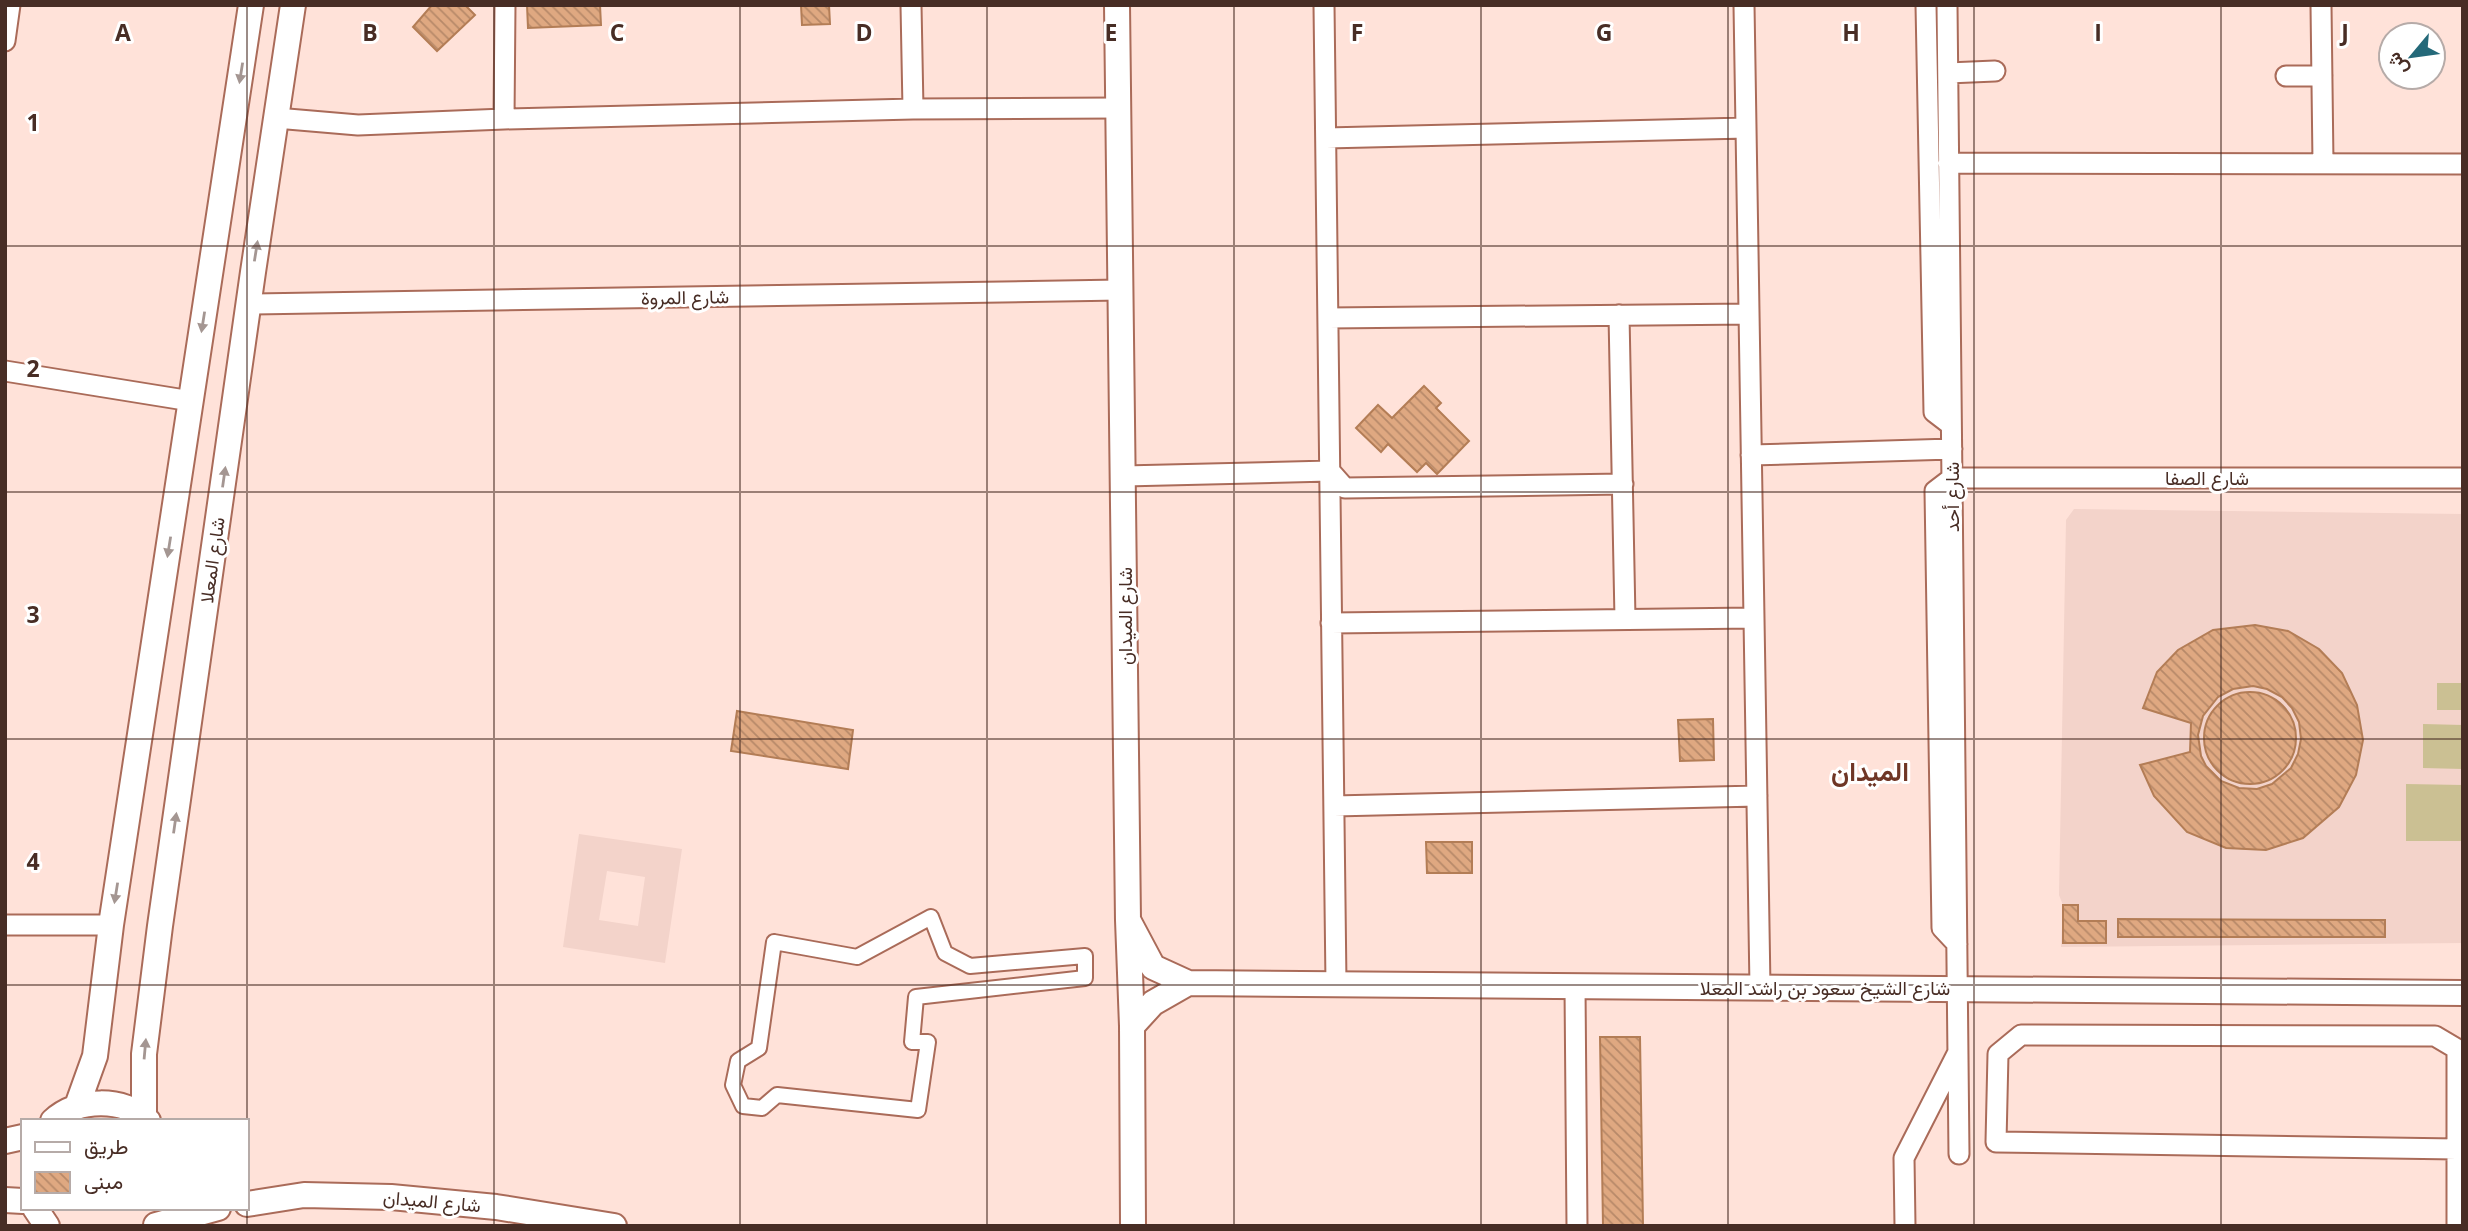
<svg xmlns="http://www.w3.org/2000/svg" width="2468" height="1231" viewBox="0 0 2468 1231" font-family="'Open Sans',Vazirmatn,sans-serif">
  <style>
    .built { fill: #f3d3ca; fill-rule: evenodd }
    .pitch { fill: #cbc093 }
    .building { fill: url(#building-back-hatch); stroke: #b37d56; stroke-width: 2; fill-rule: evenodd }
    .lines { fill: none; stroke-linecap: round; stroke-linejoin: round }
    .pedestrian-casing { stroke: #aa6b59; stroke-width: 18 }
    .minor-casing { stroke: #aa6b59; stroke-width: 23 }
    .tertiary-casing { stroke: #aa6b59; stroke-width: 28 }
    .pedestrian { stroke: #fff; stroke-width: 14 }
    .minor { stroke: #fff; stroke-width: 19 }
    .tertiary { stroke: #fff; stroke-width: 24 }
    .oneway { fill: #a49692 }
    .grid { fill: none; stroke: #482d25; stroke-width: 2; stroke-opacity: 0.55 }
    .labels { text-anchor: middle; stroke-width: 6; stroke-linejoin: round; paint-order: stroke }
    .street-label { font-size: 19px; fill: #482d25; stroke: #fff }
    .district-label { font-size: 26px; font-weight: bold; fill: #6f3626; stroke: #fff }
    .grid-label { font-size: 23px; text-anchor: middle; font-weight: bold; fill: #482d25; stroke: #fff; stroke-width: 6; stroke-linejoin: round; paint-order: stroke }
  </style>
  <defs>
    <pattern id="building-back-hatch" width="6" height="6" patternUnits="userSpaceOnUse" patternTransform="scale(1.75)"><rect width="6" height="6" fill="#dfa881"/><path d="M-1 5l2 2M0 0l6 6M5-1l2 2" fill="none" stroke="#b78969"/></pattern>
  </defs>
  <rect width="100%" height="100%" fill="#ffe2d9"/>
  <!-- built -->
  <path class="built" d="M 2074,509 L 2463,514 L 2463,943 L 2061,947 L 2063,905 L 2059,895 L 2066,520 Z
    M 579,834 L 682,849 L 665,963 L 563,947 ZM 607,871 L 645,877 L 638,926 L 599,920 Z"/>
  <!-- pitch -->
  <path class="pitch" d="M 2437,683 L 2463,683 L 2463,710 L 2437,710 Z
    M 2423,724 L 2463,725 L 2463,769 L 2423,768 Z
    M 2406,784 L 2463,785 L 2463,841 L 2406,841 Z"/>
  <!-- building -->
  <path class="building" d="M 432,5 L 465,5 L 475,15 L 437,51 L 413,27 Z
    M 527,5 L 600,5 L 601,25 L 528,28 Z
    M 801,5 L 829,5 L 830,24 L 802,25 Z
    M 1424,386 L 1441,403 L 1436,408 L 1469,441 L 1437,474 L 1426,463 L 1417,472 L 1388,444 L 1381,452 L 1356,428 L 1378,405 L 1392,418 Z
    M 2255,625 L 2288,631 L 2319,649 L 2342,673 L 2357,705 L 2363,740 L 2356,775 L 2339,807 L 2303,838 L 2266,850 L 2226,848 L 2187,832 L 2154,796 L 2140,765 L 2190,752 L 2191,723 L 2143,708 L 2157,672 L 2178,650 L 2213,630 ZM 2253,686 L 2267,689 L 2282,697 L 2292,708 L 2299,722 L 2301,739 L 2298,754 L 2291,768 L 2272,784 L 2257,789 L 2239,788 L 2221,781 L 2206,766 L 2201,756 L 2198,735 L 2203,716 L 2218,697 L 2233,689 Z
    M2204 738a46 46 0 1 1 92 0a46 46 0 1 1-92 0Z
    M 737,711 L 853,730 L 848,769 L 731,751 Z
    M 1713,719 L 1714,760 L 1680,761 L 1678,720 Z
    M 1426,842 L 1472,842 L 1472,873 L 1427,873 Z
    M 2063,905 L 2078,905 L 2078,921 L 2106,921 L 2106,943 L 2063,943 Z
    M 2118,919 L 2385,920 L 2385,937 L 2118,937 Z
    M 1600,1037 L 1640,1037 L 1643,1226 L 1603,1226 Z"/>
  <g class="lines">
    <defs>
      <path id="pedestrian" d="M 931,917 L 945,953 L 970,966 L 1085,956 L 1085,978 L 916,997 L 912,1042 L 928,1042 L 918,1110 L 777,1095 L 762,1108 L 743,1106 L 733,1085 L 738,1061 L 759,1048 L 774,942 L 857,957 Z"/>
      <path id="minor" d="M 911,5 L 913,109
        M 1324,5 L 1336,983
        M 1744,5 L 1760,987
        M 1926,5 L 1934,412 L 1951,425
        M 1947,5 L 1959,1154
        M 2321,5 L 2323,163
        M 5,41 L 10,5
        M 1948,73 L 1995,71
        M 2286,76 L 2322,76
        M 276,118 L 358,125 L 504,119 L 913,109 L 1118,108
        M 504,119 L 505,5
        M 1326,138 L 1746,128
        M 1948,163 L 2463,164
        M 249,304 L 1120,290
        M 1619,315 L 1625,619
        M 1328,318 L 1749,314
        M 5,371 L 191,401
        M 1751,455 L 1952,449
        M 1124,476 L 1330,471 L 1345,488 L 1623,484
        M 1331,623 L 1753,618
        M 1334,806 L 1757,796
        M 5,925 L 111,925
        M 1957,944 L 1942,928 L 1935,491 L 1952,478 L 2463,478
        M 1575,987 L 1577,1226
        M 2457,1149 L 1996,1142 L 1998,1054 L 2021,1035 L 2435,1036 L 2457,1049 L 2457,1226
        M 1905,1226 L 1904,1158 L 1957,1054"/>
      <path id="tertiary" d="M 1117,5 L 1128,920 L 1132,1026 L 1133,1226
        M 1128,920 L 1153,967 L 1188,983 L 2463,993
        M 1132,1026 L 1153,1003 L 1188,983
        M 77,1106 L 95,1056 L 111,925 L 251,5
        M 144,1117 L 144,1054 L 160,926 L 253,272 L 293,5
        M 53,1121 C 77,1098 124,1097 148,1121
        M 5,1141 L 23,1137
        M 5,1200 L 23,1201
        M 247,1204 L 304,1195 L 391,1197 L 496,1207 L 614,1226
        M 35,1208 L 47,1226
        M 156,1225 L 218,1208"/>
    </defs>
    <!-- pedestrian casing -->
    <use href="#pedestrian" class="pedestrian-casing"/>
    <!-- minor casing -->
    <use href="#minor" class="minor-casing"/>
    <!-- tertiary casing -->
    <use href="#tertiary" class="tertiary-casing"/>
    <!-- pedestrian -->
    <use href="#pedestrian" class="pedestrian"/>
    <!-- minor -->
    <use href="#minor" class="minor"/>
    <!-- tertiary -->
    <use href="#tertiary" class="tertiary"/>
  </g>
  <!-- one-way arrows -->
  <defs><path id="oneway-solid" d="M-6-.8H1V-3.2L6.5 0L1 3.2V.8H-6Z" transform="scale(1.75)"/></defs>
  <g class="oneway">
    <use href="#oneway-solid" transform="translate(241 73) rotate(99)"/>
    <use href="#oneway-solid" transform="translate(256 251) rotate(-81)"/>
    <use href="#oneway-solid" transform="translate(203 322) rotate(99)"/>
    <use href="#oneway-solid" transform="translate(224 477) rotate(-82)"/>
    <use href="#oneway-solid" transform="translate(169 547) rotate(99)"/>
    <use href="#oneway-solid" transform="translate(175 823) rotate(-82)"/>
    <use href="#oneway-solid" transform="translate(116 893) rotate(99)"/>
    <use href="#oneway-solid" transform="translate(145 1049) rotate(-85)"/>
  </g>
  <!-- grid -->
  <path class="grid" d="M 247,5 L 247,1226M 494,5 L 494,1226M 740,5 L 740,1226M 987,5 L 987,1226M 1234,5 L 1234,1226M 1481,5 L 1481,1226M 1728,5 L 1728,1226M 1974,5 L 1974,1226M 2221,5 L 2221,1226M 5,246 L 2463,246M 5,492 L 2463,492M 5,739 L 2463,739M 5,985 L 2463,985"/>
  <g class="labels">
    <!-- street labels -->
    <g class="street-label">
      <text transform="translate(685 297) rotate(-1)" y="7">شارع المروة</text>
      <text x="2207" y="485">شارع الصفا</text>
      <text transform="translate(1952 497) rotate(-90)" y="7">شارع أحد</text>
      <text transform="translate(212 560) rotate(-82)" y="7">شارع المعلا</text>
      <text transform="translate(1125 616) rotate(-90)" y="7">شارع الميدان</text>
      <text x="1825" y="995">شارع الشيخ سعود بن راشد المعلا</text>
      <text transform="translate(432 1201) rotate(5)" y="7">شارع الميدان</text>
    </g>
    <!-- district labels -->
    <g class="district-label">
      <text x="1870" y="781">الميدان</text>
    </g>
  </g>
  <g class="grid-label">
    <text x="123" y="41">A</text>
    <text x="370" y="41">B</text>
    <text x="617" y="41">C</text>
    <text x="864" y="41">D</text>
    <text x="1111" y="41">E</text>
    <text x="1357" y="41">F</text>
    <text x="1604" y="41">G</text>
    <text x="1851" y="41">H</text>
    <text x="2098" y="41">I</text>
    <text x="2345" y="41">J</text>
    <text x="33" y="131">1</text>
    <text x="33" y="377">2</text>
    <text x="33" y="623">3</text>
    <text x="33" y="870">4</text>
  </g>
  <!-- border -->
  <rect width="2468" height="1231" fill="none" stroke="#482d25" stroke-width="14"/>
  <!-- legend -->
  <rect x="21" y="1119" width="228" height="91" fill="#ffffff" stroke="#b6aba8" stroke-width="2"/>
  <rect x="35" y="1142" width="35" height="10" fill="#ffffff" stroke="#b6aba8" stroke-width="2"/>
  <text x="84" y="1154" font-size="21" fill="#482d25">طريق</text>
  <rect x="35" y="1172" width="35" height="21" fill="url(#building-back-hatch)" stroke="#b6aba8" stroke-width="2"/>
  <text x="84" y="1189" font-size="21" fill="#482d25">مبنى</text>
  <!-- north arrow -->
  <g transform="translate(2412 56) rotate(241)"><circle r="33" fill="#ffffff" stroke="#b6aba8" stroke-width="2"/>
  <path d="M0-5L12 26L0 18L-12 26Z" fill="#246979"/>
  <text y="-10" font-size="19" font-weight="bold" text-anchor="middle" fill="#482d25">ش</text>
  </g>
</svg>
